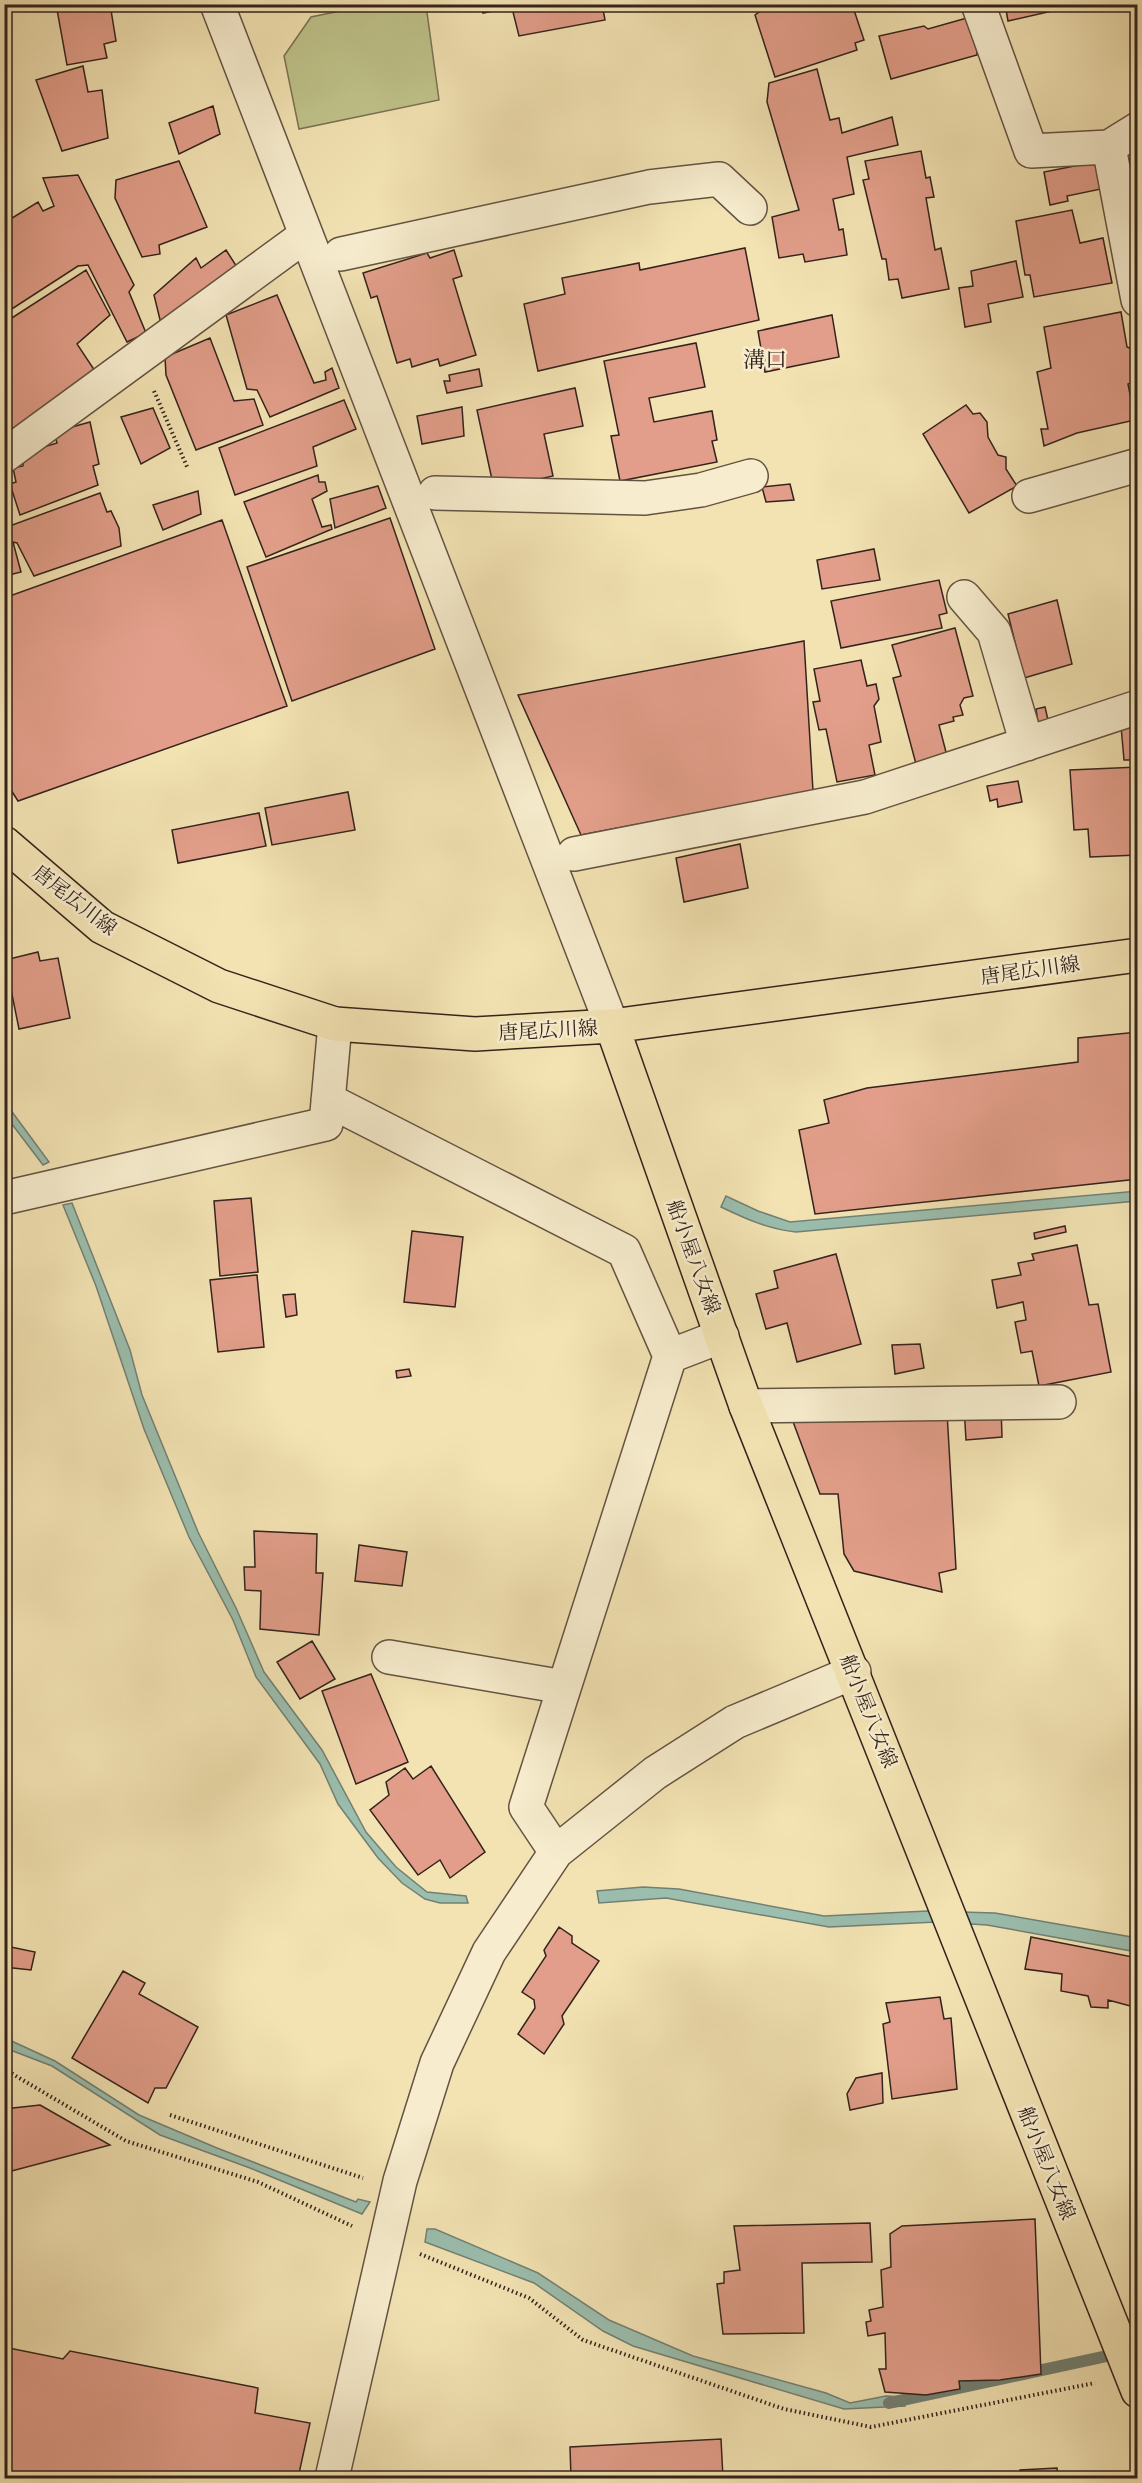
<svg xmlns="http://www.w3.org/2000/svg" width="1142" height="2483" viewBox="0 0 1142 2483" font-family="'IM FELL Double Pica','Noto Serif JP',serif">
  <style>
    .green { fill: #bfc38a; stroke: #7a7353; stroke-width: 1.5 }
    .water { fill: #9bbeae; stroke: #728074; stroke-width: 1.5 }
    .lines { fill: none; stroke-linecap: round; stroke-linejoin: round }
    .stream { stroke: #728074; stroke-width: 12 }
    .building { fill: #e29e8a; stroke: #34231c; stroke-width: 1.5 }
    .minor-casing { stroke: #645342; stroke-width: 36 }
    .major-casing { stroke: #34231c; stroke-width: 36 }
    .path { stroke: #34231c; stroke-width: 4; stroke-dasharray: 1.5 3; stroke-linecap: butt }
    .minor { stroke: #f7edce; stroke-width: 33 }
    .major { stroke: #f3e3b3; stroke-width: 33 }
    .labels { text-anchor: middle; stroke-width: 5; stroke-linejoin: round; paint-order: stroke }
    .street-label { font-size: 20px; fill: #34231c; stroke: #f7edce }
    .quarter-label { font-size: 22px; fill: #34231c; stroke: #f7edce }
  </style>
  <rect width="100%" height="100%" fill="#f3e3b3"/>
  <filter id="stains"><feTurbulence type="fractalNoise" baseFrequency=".00333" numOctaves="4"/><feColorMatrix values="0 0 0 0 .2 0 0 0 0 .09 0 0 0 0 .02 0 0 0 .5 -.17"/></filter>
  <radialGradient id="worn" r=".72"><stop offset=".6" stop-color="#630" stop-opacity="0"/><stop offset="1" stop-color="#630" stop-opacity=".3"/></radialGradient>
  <!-- green -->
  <path class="green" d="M 374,4 L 426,5 L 439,100 L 299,129 L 284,56 L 311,17 Z"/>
  <!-- water -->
  <path class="water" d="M 4,1104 L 10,1109 L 49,1162 L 43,1165 L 5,1115 Z
    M 1138,1191 L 1137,1201 L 796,1232 C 768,1229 746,1219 721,1207 L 726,1196 L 758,1211 L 790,1222 Z
    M 72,1203 L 130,1350 L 142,1395 L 198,1532 L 236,1608 L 264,1672 L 322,1750 L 366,1832 L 396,1867 L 427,1892 L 466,1896 L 468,1903 L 440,1903 L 425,1899 L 402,1883 L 378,1858 L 338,1804 L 320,1764 L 256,1677 L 233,1620 L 189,1537 L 144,1429 L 96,1286 L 63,1205 Z
    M 643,1887 L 679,1889 L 824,1916 L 928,1911 L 995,1913 L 1137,1938 L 1137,1952 L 987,1925 L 937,1922 L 829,1927 L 666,1898 L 599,1903 L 597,1891 Z
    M 5,2038 L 55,2061 L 139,2115 L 217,2148 L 356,2202 L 358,2199 L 370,2202 L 362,2214 L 250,2168 L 160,2135 L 52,2066 L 5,2048 Z
    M 427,2229 L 435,2229 L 538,2273 L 609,2320 L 693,2356 L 826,2393 L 850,2403 L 886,2396 L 904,2397 L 905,2406 L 844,2409 L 633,2346 L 603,2331 L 534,2283 L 425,2242 Z"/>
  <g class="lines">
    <!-- stream -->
    <path class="stream" d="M 889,2403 L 1121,2353"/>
  </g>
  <!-- building -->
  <path class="building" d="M 56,4 L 110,4 L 116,41 L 104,44 L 107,58 L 67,65 Z
    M 481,4 L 506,4 L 507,8 L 483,13 Z
    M 511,4 L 602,4 L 605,20 L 519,36 Z
    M 765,4 L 852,4 L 864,40 L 855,43 L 857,50 L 775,77 L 755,15 L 766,7 Z
    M 1005,4 L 1070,4 L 1070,7 L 1008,21 Z
    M 974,16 L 977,55 L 891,79 L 879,36 L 924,26 L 928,29 Z
    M 83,66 L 88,92 L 102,90 L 108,138 L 62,151 L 36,80 Z
    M 817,69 L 830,120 L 839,118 L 842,133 L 892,117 L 898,145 L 847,157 L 854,194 L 833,199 L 839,230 L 843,229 L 847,255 L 805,262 L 803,254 L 779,258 L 772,217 L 799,210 L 767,102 L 769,83 Z
    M 213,106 L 220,134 L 179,154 L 169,123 Z
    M 1138,145 L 1138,183 L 1132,184 L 1127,160 L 1134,159 L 1131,146 Z
    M 921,151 L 926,178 L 930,177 L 934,197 L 926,198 L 935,250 L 941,248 L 949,289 L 902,298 L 898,279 L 889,280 L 886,259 L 882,259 L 863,180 L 869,179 L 865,161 Z
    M 179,161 L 207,227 L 159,245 L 160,254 L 142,257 L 115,198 L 116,180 Z
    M 1095,162 L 1101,189 L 1067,196 L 1068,201 L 1050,205 L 1044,172 Z
    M 78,175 L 134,285 L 129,292 L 146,333 L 127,342 L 88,265 L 78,266 L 4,314 L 4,223 L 38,202 L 43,211 L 54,206 L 43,178 Z
    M 1072,210 L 1080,243 L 1103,238 L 1112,283 L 1034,297 L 1030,275 L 1025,275 L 1016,221 Z
    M 745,248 L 759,320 L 538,371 L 524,304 L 565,294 L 562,278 L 639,263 L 640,270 Z
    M 226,250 L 237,267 L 162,328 L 154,295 L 196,258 L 201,268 Z
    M 454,250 L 462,276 L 453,279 L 476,355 L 440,366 L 438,359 L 412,367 L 410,359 L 397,363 L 377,296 L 371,298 L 363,273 L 427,253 L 430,258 Z
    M 1016,261 L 1023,297 L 988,304 L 991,322 L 965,327 L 959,288 L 973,286 L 971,271 Z
    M 86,270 L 110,315 L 77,344 L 95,371 L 24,423 L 4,434 L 4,323 Z
    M 277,295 L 314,383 L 326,380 L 325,372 L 332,368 L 339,388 L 270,417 L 257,390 L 247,389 L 226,315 Z
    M 1121,312 L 1127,347 L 1132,349 L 1137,381 L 1128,384 L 1135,420 L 1077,433 L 1044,446 L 1041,429 L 1048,429 L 1037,372 L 1051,368 L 1044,327 Z
    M 832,315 L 839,357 L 765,372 L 758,331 Z
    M 210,338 L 234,401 L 254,399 L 263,425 L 196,450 L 166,375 L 165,357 Z
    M 696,343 L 705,387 L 649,398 L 654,422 L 712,411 L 717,440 L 712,441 L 717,462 L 620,481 L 611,436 L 619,435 L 604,361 Z
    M 479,369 L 482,386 L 447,393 L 444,381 L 450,381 L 449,375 Z
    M 575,388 L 583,426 L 544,434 L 553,476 L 494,489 L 477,410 Z
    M 344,400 L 356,429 L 313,447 L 317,466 L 235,495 L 219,448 Z
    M 966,405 L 973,414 L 980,413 L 987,422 L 988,437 L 998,455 L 1006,457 L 1006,469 L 1017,486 L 969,513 L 923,434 Z
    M 462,407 L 464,436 L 422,444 L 417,416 Z
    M 153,408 L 170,448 L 141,464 L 121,417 Z
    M 90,422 L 99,464 L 93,466 L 98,485 L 20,515 L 10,484 L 16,482 L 13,468 L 23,466 L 24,453 L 57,443 L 54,432 Z
    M 318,475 L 319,482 L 325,482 L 327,491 L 312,499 L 322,527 L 331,525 L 332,529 L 266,557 L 244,502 Z
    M 790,484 L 794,500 L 766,502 L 762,487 Z
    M 378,486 L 386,508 L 335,528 L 330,499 Z
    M 198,491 L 201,514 L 163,530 L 153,505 Z
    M 100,493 L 107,512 L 111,511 L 119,528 L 121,546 L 34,576 L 17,543 L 13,542 L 21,572 L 5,576 L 4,528 Z
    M 4,499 L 8,499 L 11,514 L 4,516 Z
    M 390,518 L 435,649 L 292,701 L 247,567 Z
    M 222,520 L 287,706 L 18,801 L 4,779 L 4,598 Z
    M 874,549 L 880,580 L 822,589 L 817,560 Z
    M 939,580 L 947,613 L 939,615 L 942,628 L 841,648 L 831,601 Z
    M 1057,600 L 1072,664 L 1024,678 L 1008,614 Z
    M 955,628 L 973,696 L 964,698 L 960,705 L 963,715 L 953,717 L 954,721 L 939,725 L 947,756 L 916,764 L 893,678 L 901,676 L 892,645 Z
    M 804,641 L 813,791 L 581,835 L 518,695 Z
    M 861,660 L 867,686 L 876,684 L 879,699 L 874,706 L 881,742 L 869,745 L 875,775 L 837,782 L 826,729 L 819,730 L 813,702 L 820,701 L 814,669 Z
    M 1045,707 L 1048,720 L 1038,722 L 1036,709 Z
    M 1138,724 L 1138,760 L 1124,760 L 1121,726 Z
    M 1138,767 L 1138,855 L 1090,857 L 1088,829 L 1074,830 L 1070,770 Z
    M 1018,781 L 1022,802 L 998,807 L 997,799 L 990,801 L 987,786 Z
    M 348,792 L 355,830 L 272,845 L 265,808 Z
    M 259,813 L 266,846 L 178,863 L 172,830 Z
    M 740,844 L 748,888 L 684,902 L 676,858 Z
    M 38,952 L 40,961 L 58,958 L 70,1018 L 19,1029 L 5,960 Z
    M 1138,1032 L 1138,1179 L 815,1214 L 799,1130 L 829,1123 L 824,1100 L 867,1088 L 1078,1062 L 1078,1038 Z
    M 251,1198 L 258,1272 L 220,1276 L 214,1201 Z
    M 1065,1226 L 1066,1232 L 1035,1239 L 1034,1233 Z
    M 412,1231 L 463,1237 L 455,1307 L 404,1302 Z
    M 1077,1245 L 1089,1305 L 1098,1304 L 1111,1372 L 1039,1386 L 1032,1351 L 1021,1353 L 1015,1322 L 1026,1320 L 1023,1302 L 997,1308 L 992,1280 L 1021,1275 L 1018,1263 L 1034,1260 L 1032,1254 Z
    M 836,1254 L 861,1344 L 797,1362 L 787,1323 L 766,1329 L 756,1294 L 778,1288 L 774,1271 Z
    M 257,1275 L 264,1347 L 218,1352 L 210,1280 Z
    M 295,1294 L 297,1315 L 286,1317 L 283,1295 Z
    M 920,1344 L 924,1368 L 895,1374 L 892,1345 Z
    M 409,1369 L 411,1376 L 397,1378 L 396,1371 Z
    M 964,1407 L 1001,1407 L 1002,1437 L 966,1440 Z
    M 947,1412 L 956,1569 L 939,1573 L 942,1592 L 854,1571 L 844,1554 L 838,1494 L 820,1494 L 792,1419 Z
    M 254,1531 L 317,1534 L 316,1573 L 323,1573 L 319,1635 L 260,1629 L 261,1591 L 245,1590 L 244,1567 L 255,1567 Z
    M 359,1545 L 407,1552 L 402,1586 L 355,1581 Z
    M 312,1641 L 335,1679 L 300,1699 L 277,1662 Z
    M 371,1674 L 408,1762 L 356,1784 L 322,1691 Z
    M 431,1766 L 485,1852 L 450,1878 L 440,1860 L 418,1875 L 370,1810 L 389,1795 L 386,1782 L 405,1768 L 413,1779 Z
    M 559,1927 L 572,1936 L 572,1943 L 599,1961 L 562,2016 L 564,2024 L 544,2054 L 518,2034 L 535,2008 L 534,2000 L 522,1992 L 546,1956 L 544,1950 Z
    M 1031,1937 L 1138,1958 L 1138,2008 L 1108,2000 L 1108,2008 L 1091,2007 L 1088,1996 L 1061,1991 L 1062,1974 L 1025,1969 Z
    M 6,1946 L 35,1952 L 31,1970 L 4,1967 Z
    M 123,1971 L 145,1983 L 139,1994 L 198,2027 L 166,2088 L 155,2088 L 148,2103 L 72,2058 Z
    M 940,1997 L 944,2019 L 951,2018 L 957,2089 L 892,2099 L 883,2024 L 890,2022 L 886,2003 Z
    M 882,2073 L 883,2103 L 850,2110 L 847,2094 L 856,2078 Z
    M 40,2105 L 110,2145 L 4,2173 L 4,2109 Z
    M 1035,2219 L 1041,2374 L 1000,2380 L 959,2381 L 960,2389 L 926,2395 L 885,2392 L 879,2369 L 886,2369 L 885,2333 L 868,2336 L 866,2322 L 871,2321 L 869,2310 L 883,2307 L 881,2270 L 891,2267 L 890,2234 L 902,2226 Z
    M 870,2223 L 872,2262 L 802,2263 L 804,2333 L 723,2334 L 717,2284 L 724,2283 L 724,2272 L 740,2270 L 734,2226 Z
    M 4,2347 L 63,2359 L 70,2351 L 258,2388 L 255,2413 L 310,2423 L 298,2478 L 4,2478 Z
    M 721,2439 L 723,2478 L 571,2478 L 570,2447 Z
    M 1057,2468 L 1058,2478 L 1021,2478 L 1020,2470 Z"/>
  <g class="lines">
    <defs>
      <path id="minor" d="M 217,4 L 612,1026
        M 978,4 L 1031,151 L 1109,147 L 1138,300
        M 1109,147 L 1138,129
        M 341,254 L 649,187 L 719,179 L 750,208
        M 4,456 L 306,235
        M 435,493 L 645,498 L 701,490 L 751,476
        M 1029,496 L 1138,465
        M 964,597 L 994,632 L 1027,744
        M 574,854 L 865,797 L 1138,707
        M 328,1100 L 624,1251 L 670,1356
        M 4,1198 L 326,1124 L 335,1024
        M 746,1406 L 1059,1402
        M 389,1657 L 564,1687
        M 556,1852 L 526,1807 L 670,1356 L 722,1336
        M 332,2478 L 400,2181 L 437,2063 L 489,1952 L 556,1852 L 655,1773 L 735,1722 L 854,1672"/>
      <path id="major" d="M 4,843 L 102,927 L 219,986 L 335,1024 L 475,1034 L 612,1026 L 1138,955
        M 612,1026 L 746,1406 L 1138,2391"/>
    </defs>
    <!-- minor casing -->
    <use href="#minor" class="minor-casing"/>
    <!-- major casing -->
    <use href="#major" class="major-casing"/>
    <!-- path -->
    <path class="path" d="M 154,391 L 188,469
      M 4,2069 L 126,2141 L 258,2182 L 352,2226
      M 170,2115 L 363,2178
      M 420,2254 L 529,2298 L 583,2340 L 784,2409 L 871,2427 L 1095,2383"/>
    <!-- minor -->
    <use href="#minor" class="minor"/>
    <!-- major -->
    <use href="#major" class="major"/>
  </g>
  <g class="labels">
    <!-- street labels -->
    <g class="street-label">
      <text transform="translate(75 900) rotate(38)" y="7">唐尾広川線</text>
      <text transform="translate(1030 970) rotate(-8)" y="7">唐尾広川線</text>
      <text transform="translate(548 1030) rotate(-3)" y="7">唐尾広川線</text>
      <text transform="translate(694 1257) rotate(70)" y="7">船小屋八女線</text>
      <text transform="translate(869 1711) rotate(68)" y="7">船小屋八女線</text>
      <text transform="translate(1047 2163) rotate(68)" y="7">船小屋八女線</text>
    </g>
    <!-- quarter labels -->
    <g class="quarter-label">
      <text x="765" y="367">溝口</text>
    </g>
  </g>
  <!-- margin -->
  <rect width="1142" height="2483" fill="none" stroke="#f3e3b3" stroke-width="24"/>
  <rect x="6" y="6" width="1130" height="2471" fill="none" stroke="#34231c" stroke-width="3"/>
  <rect x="12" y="12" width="1118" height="2459" fill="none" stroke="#34231c" stroke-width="1.5"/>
  <rect width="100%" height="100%" filter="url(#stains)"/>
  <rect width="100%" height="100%" fill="url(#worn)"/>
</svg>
